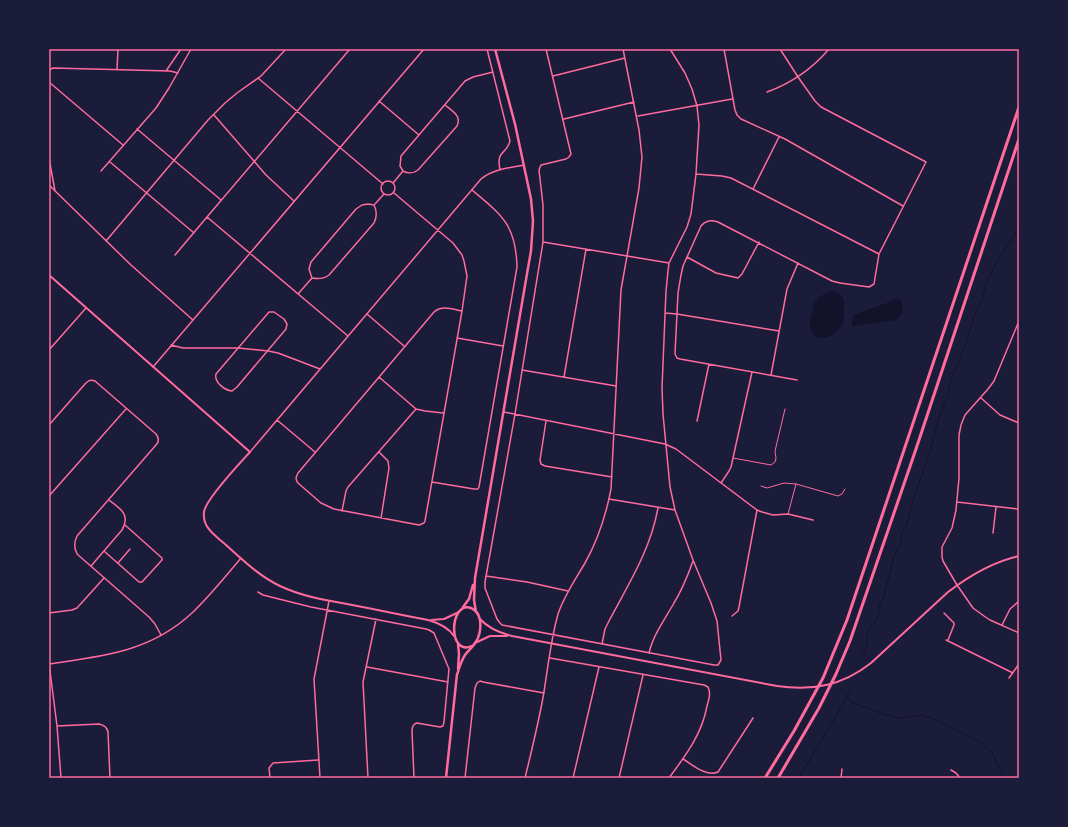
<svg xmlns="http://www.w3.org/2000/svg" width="1068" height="827" viewBox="0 0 1068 827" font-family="Figtree,sans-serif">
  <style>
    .water { fill: #12122b }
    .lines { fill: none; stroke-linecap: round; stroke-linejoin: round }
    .stream { stroke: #12122b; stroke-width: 1 }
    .service { stroke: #ff6b9d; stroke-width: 1 }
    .minor { stroke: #ff6b9d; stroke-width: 1.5 }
    .tertiary { stroke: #ff6b9d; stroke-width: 2 }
    .secondary { stroke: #ff6b9d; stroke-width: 2.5 }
    .motorway { stroke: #ff6b9d; stroke-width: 3 }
    .neatline { fill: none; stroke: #ff6b9d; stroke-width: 1.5 }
  </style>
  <rect width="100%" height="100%" fill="#1b1b3a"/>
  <!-- water -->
  <path class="water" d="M 833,291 C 844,295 845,299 844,310 C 844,315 844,320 842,325 C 835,336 817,346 811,329 C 808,321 812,315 813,308 C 814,304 812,305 815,302 C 818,297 827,292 833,291 Z
    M 893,299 L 901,300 L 903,312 L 897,320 L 852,326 L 853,315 L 890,302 L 894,300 Z"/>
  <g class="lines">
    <!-- stream -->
    <path class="stream" d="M 863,655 L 867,646 L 867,636 L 871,626 L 877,619 L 880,604 L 883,599 L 894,556 L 901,544 L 901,538 L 902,532 L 906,526 L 910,513 L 914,497 L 929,455 L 940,414 L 947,398 L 952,377 L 964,349 L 976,311 L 982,301 L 986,283 L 996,263 L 1019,228
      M 847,696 L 852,703 L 883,714 L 898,718 L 923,715 L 940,722 L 978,741 L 992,753 L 1004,778
      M 799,778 C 816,748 836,719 851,688"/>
    <!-- service -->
    <path class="service" d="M 733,458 L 771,465 L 775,462 L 776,458 L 775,451 L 785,409
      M 761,486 L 767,488 L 784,483 L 796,484 L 838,496 L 842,494 L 845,489
      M 788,514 L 796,484"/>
    <!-- minor -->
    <path class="minor" d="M 487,49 L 510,141 C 506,156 496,149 500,170
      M 546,49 L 571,154 L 569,157 L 566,159 L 541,165 L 539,170 L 543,205 L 543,242 L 515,414 L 485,582 L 485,588 L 497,619 L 500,623 L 502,625 L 714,665 L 718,665 L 721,660 L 717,621 L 711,603 L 693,560 L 675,510 L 670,487 L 663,414 L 662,388 L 666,291 L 668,271 L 669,263 L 687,227 L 691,214 L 696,174 L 699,125 L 697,106 L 692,89 L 685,73 L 670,49
      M 724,49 L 735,110 L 737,115 L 741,119 L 785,139 L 903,206
      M 780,49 L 798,77 L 815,101 L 821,107 L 926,162 L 879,254 L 874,284 L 869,287 L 840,283 L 832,281 L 718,222 C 711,220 706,220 701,226 L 683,266 L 681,275 L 678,293 L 675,354 L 677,358 L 680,359 L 797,380
      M 49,50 L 50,49
      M 49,70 L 53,68 L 170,71 L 178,73
      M 117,70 L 118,49
      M 166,71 L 181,49
      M 553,76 L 625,58
      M 258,78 L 383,184
      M 49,82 L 123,145
      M 767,92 C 792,83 812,69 829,49
      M 379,101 L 419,135
      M 445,105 C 452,111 462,116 457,126 L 418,170 C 414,173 408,174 403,171 L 400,166 L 401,156 L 465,81 L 473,77 L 493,72
      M 214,115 L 266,175 L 294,201
      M 638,116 L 732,99
      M 564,119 L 634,102
      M 137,129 L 221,200
      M 49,158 L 55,191
      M 110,162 L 194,233
      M 101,171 L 156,108 L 169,88 L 191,49
      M 696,174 L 722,176 L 731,178 L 879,254
      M381 188a7 7 0 1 1 14 0a7 7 0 1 1-14 0Z
      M 393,183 L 403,171
      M 49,185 L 131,265 L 193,320
      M 753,189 L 779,137
      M 394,193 L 453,243 L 462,255 L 464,261 L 467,276 L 462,311 L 425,521 L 424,523 L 419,525 L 334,509 L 321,503 L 298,483 C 295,479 296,477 298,473 L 434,312 C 442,305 452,309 462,311
      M 368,204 L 374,205 C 377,211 377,217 374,223 L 329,275 C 324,279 318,279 312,278 L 309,269 L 311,262 L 356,209 L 362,205 Z
      M 375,204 L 384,194
      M 207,217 L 348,336
      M 106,241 L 208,120 L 225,103 L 237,93 L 261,76 L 286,49
      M 543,242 L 669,263
      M 175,255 L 207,217 L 350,49
      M 687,257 L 716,273 L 738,278 L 742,274 L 759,242
      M 298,294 L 312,278
      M 269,312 L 274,312 L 284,319 L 287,324 L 286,329 L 237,387 L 232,391 C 224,390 214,382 216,374 Z
      M 665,313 L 677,314 L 779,331
      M 367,314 L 404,346
      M 1019,321 L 994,381 L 988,389 L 965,415 L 961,425 L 959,435 L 959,478 L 956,510 L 952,528 L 942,547 L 942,557 L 943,561 L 957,585 L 973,608 L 984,616 L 990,620 L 1019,633
      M 457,338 L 503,346
      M 171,345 L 183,348 L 238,348 L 268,351 L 278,353 L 320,369
      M 49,350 L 86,308
      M 153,367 L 424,49
      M 522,370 L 616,386
      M 771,375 L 787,289 L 798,263
      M 379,377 L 416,409 L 425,411 L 443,413
      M 564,377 L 586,249
      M 981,398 L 1000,415 L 1019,423
      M 504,412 L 665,444 L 676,449 L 757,510 L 762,512 L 773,515 L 788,514 L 813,520
      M 277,420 L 315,452
      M 546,421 L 540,460 L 541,464 L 545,466 L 612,477
      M 697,421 L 709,364
      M 49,425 L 85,384 C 88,381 90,379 95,381 L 156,434 C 159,438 159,442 156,445 L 77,536 C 74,542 74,548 77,554 L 149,617 L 155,624 L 161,635
      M 250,452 L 481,179 C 493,169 509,168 524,165
      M 379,452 L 388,461 L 389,468 L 381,518
      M 432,482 L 474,489 L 478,489 L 479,487 L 517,267 C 516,225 502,215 472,190
      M 721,483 L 729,471 L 731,467 L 752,372
      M 49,496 L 126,409
      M 609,499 L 675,510
      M 957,502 L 1019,509
      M 342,511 L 346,491 L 348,487 L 416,409
      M 993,533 L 996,507
      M 104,551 L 139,582 L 142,582 L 162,560 L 162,558 L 125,525
      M 118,563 L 130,549
      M 91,566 L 122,530 C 131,515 120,508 109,500
      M 486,576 L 527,582 L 568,591
      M 258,592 L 263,595 L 311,607 L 426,629 L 429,630 L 434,633 L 449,669 L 444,722 L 443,726 L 440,727 L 417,723 C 413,724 412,727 412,731 L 414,778
      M 49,613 L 72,610 L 77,608 L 104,578
      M 944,613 L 954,623 L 954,625 L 948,640
      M 732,616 L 738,611 L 739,607 L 757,510
      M 1002,625 L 1010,609 L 1019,601
      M 946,640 L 1013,673
      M 602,644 L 605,629 L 609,621 C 629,583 650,551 658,508
      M 649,653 C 653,635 665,619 674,603 C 682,590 688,575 693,561
      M 550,658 L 704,685 L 708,687 C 711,693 709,699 707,706 C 702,734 686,755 669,778
      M 49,663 L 57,726 L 61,778
      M 49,664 C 103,656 150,652 192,613 C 209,597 226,576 241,558
      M 367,667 L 448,682
      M 1009,678 L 1019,664
      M 57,726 L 99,724 C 104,725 107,727 108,732 L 110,778
      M 683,759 C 693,765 706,777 718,772 L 753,718
      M 951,770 L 956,773 L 960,778
      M 270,778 L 269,768 L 273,763 L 318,760
      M 320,778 L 314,679 L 329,601
      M 368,778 L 363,682 L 376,619
      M 465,778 L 475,688 L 477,683 L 480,681 L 483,682 L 544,693
      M 525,778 C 532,749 539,721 544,692 C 548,666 551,639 558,614 C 564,596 575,580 585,563 C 598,540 606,515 611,489 L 621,290 L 639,188 L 642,157 L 639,130 L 623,49
      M 573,778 L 599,667
      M 619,778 L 643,675
      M 841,778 L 842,769"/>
    <!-- tertiary -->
    <path class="tertiary" d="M 49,275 L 250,452 C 240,463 205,500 204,512 C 202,528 216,536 226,545 C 243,560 259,576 280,586 C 301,596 324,600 347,604 C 374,609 401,615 428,620 C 439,623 448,627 454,636
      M 480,619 C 489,629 500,633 512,636 L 777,686 C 812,691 842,686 871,663 L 948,592 C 969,576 992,562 1019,556
      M 431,620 L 444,619 L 459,612
      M 475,643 L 490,636 L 507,636"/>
    <!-- secondary -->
    <path class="secondary" d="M 463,607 L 469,599 L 473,585
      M 476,612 L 474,600 L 475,578 L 528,268 L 531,251 L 533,221 L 531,199 L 515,124 L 495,49
      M 458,644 L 459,654 L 458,669
      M 457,675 C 459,668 461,661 465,655 C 468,651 472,648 475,643 C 480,637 481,627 480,620 C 479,615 476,610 471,608 C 449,600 447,660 474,645
      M 446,778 L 457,674"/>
    <!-- motorway -->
    <path class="motorway" d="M 765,778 L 794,731 L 823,678 L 847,620 L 1019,107
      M 778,778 L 819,708 L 836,674 L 850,641 L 916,449 L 1019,139"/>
  </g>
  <!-- border -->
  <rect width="1068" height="827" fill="none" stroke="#1b1b3a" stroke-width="100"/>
  <rect x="50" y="50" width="968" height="727" class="neatline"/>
</svg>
